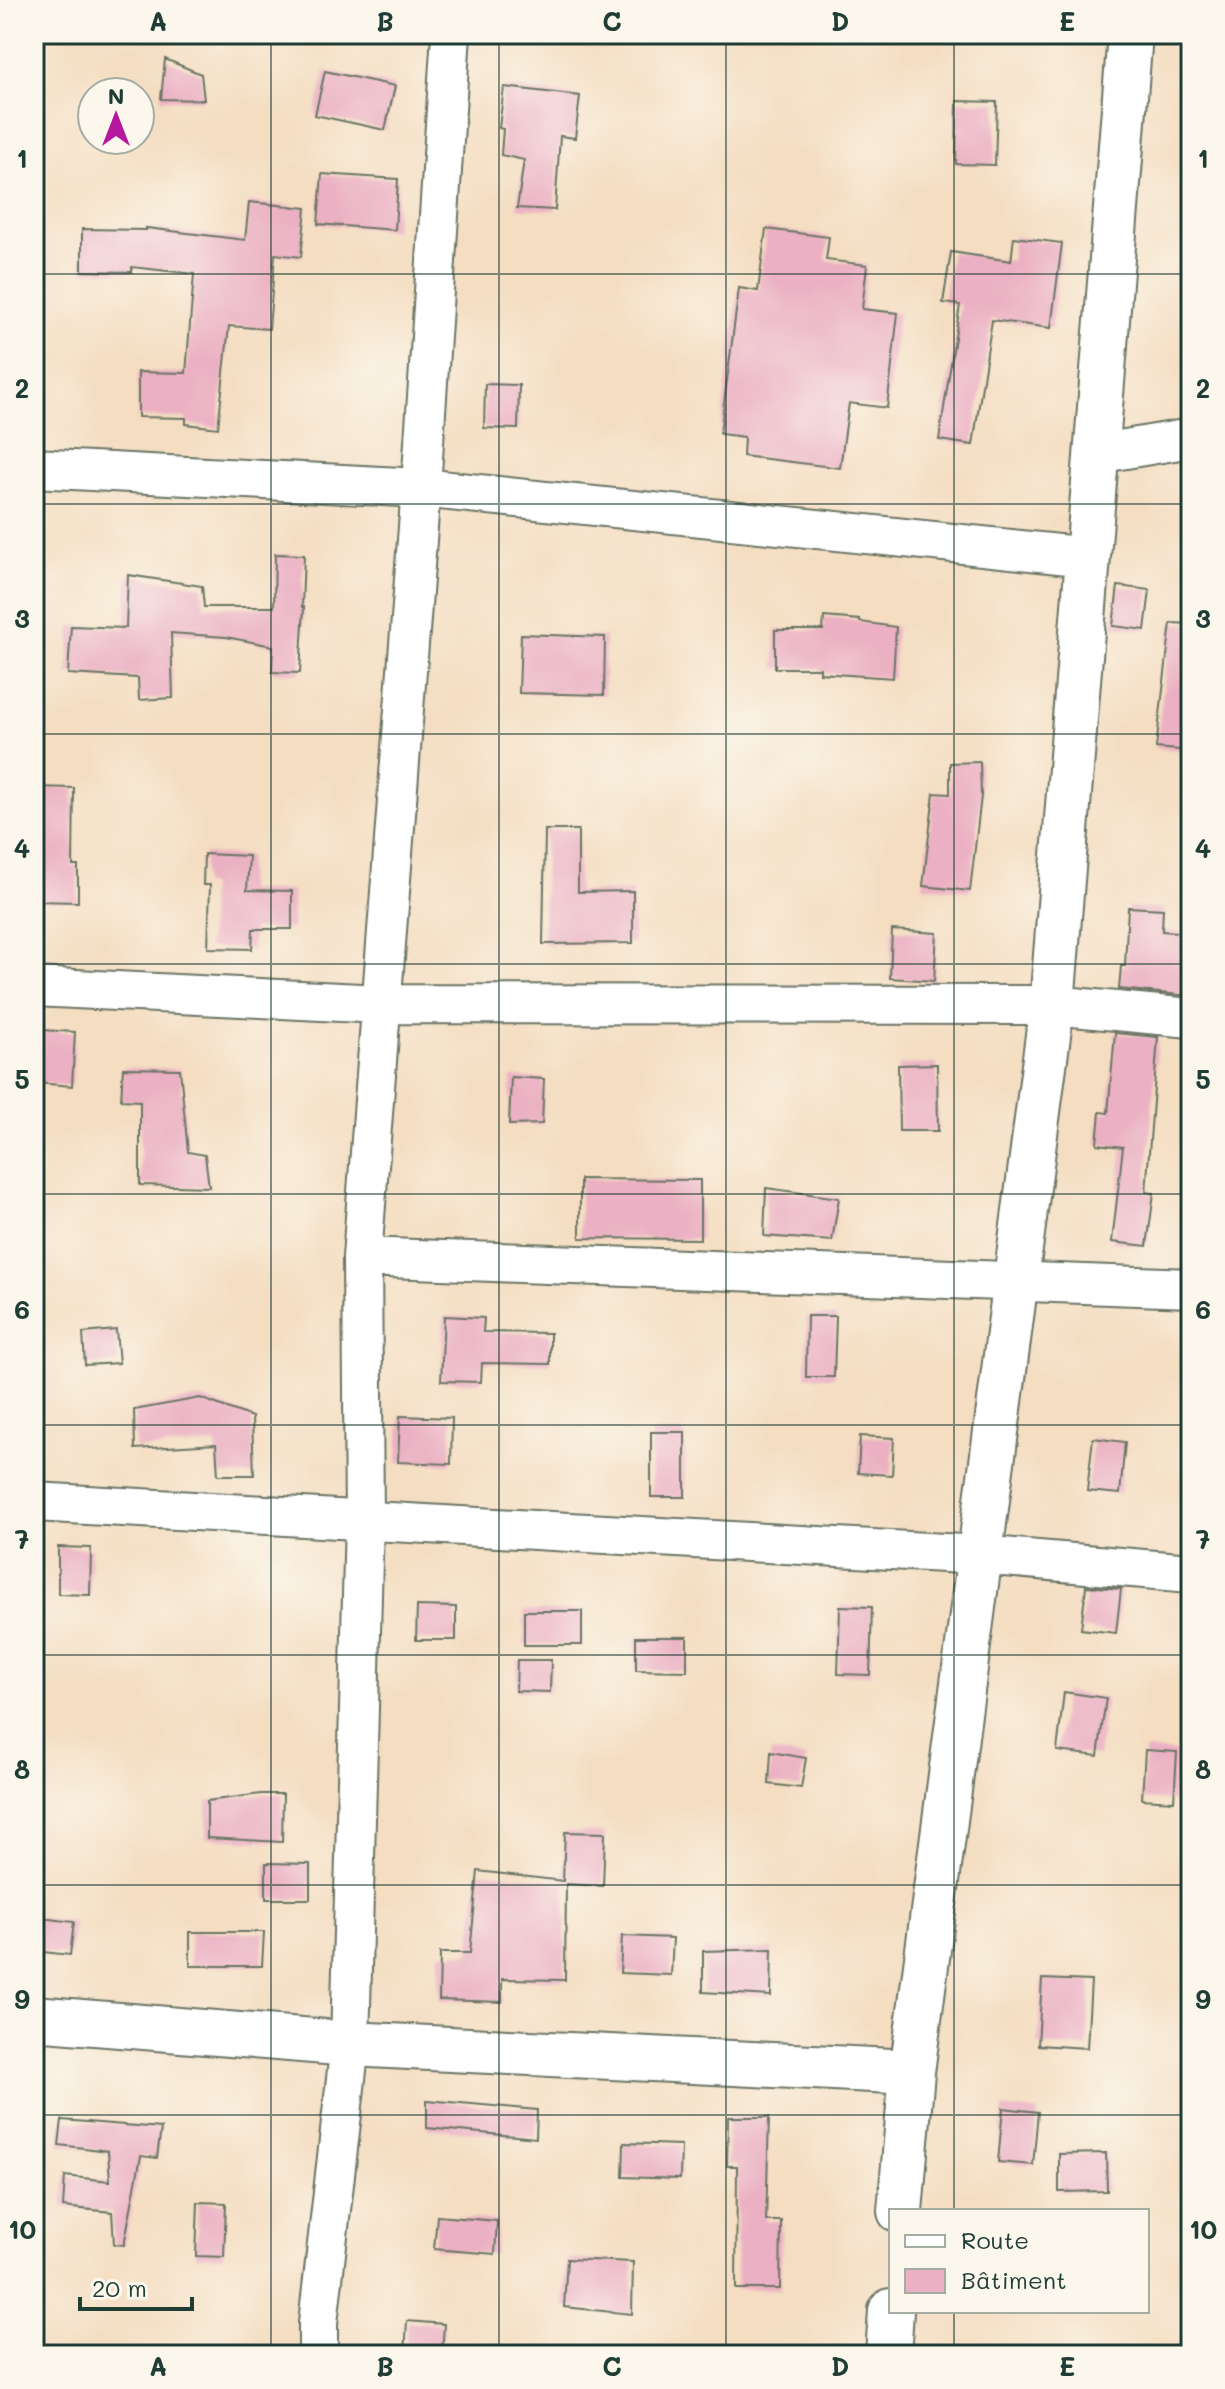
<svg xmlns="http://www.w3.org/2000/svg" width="1225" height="2389" viewBox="0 0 1225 2389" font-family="Mali,sans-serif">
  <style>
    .building { fill: #ebb0c3 }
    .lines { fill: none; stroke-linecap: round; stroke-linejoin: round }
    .minor-casing { stroke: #6a7565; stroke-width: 42 }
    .tertiary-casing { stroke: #6a7565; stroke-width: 48 }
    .minor { stroke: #fff; stroke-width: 38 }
    .tertiary { stroke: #fff; stroke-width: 44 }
    .grid { fill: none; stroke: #1f3d34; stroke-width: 2; stroke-opacity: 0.55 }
    .neatline { fill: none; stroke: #1f3d34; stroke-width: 3 }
    .grid-label { font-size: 26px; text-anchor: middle; font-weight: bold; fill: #1f3d34 }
  </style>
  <rect width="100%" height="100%" fill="#fbf7ec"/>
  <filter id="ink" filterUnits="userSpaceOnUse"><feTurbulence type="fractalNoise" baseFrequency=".0125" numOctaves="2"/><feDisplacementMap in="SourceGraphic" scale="16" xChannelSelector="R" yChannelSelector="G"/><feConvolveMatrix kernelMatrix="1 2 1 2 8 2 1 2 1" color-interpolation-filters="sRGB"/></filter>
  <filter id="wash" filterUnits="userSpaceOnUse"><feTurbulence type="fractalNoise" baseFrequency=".006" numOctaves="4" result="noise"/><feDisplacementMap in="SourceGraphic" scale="32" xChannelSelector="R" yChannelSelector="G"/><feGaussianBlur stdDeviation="1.8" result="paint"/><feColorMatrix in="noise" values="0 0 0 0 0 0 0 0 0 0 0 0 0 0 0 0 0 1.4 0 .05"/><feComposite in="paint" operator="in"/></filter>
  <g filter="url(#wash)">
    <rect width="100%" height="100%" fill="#f4ddc1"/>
    <g id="blocks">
      <!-- building -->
      <path class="building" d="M 165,59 L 201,74 L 204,100 L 161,99 Z
        M 325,71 L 395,86 L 385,130 L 315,115 Z
        M 504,87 L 580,96 L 575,138 L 560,136 L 555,210 L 517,208 L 524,160 L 501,155 L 503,129 L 499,128 Z
        M 957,101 L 997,102 L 995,165 L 956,164 Z
        M 322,174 L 398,179 L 395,230 L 318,224 Z
        M 249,202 L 306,208 L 301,257 L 275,254 L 269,329 L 229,326 L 218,428 L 186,424 L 186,418 L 138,417 L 138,372 L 186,373 L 194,274 L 132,267 L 132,272 L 82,271 L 82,229 L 146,230 L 146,228 L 245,240 Z
        M 766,229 L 829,237 L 826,260 L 867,265 L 862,309 L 898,313 L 887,408 L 849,403 L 840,468 L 743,456 L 744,437 L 720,434 L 739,288 L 758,291 Z
        M 1014,237 L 1062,243 L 1051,328 L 992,320 L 973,445 L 939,440 L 960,305 L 943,303 L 951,252 L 1011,261 Z
        M 485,384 L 519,385 L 518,429 L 484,428 Z
        M 275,554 L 304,555 L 302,607 L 304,607 L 300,673 L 272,672 L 273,646 L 226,637 L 171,633 L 173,698 L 139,700 L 138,678 L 68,674 L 71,626 L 126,628 L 128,575 L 202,586 L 204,607 L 274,607 Z
        M 1118,586 L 1150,590 L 1145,630 L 1113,626 Z
        M 824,617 L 860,620 L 860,622 L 896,627 L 893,678 L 820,673 L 820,668 L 775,668 L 775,630 L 823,630 Z
        M 1171,623 L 1191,624 L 1191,751 L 1156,748 Z
        M 521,634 L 605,637 L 604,695 L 519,693 Z
        M 980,762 L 981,796 L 970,891 L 923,886 L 934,793 L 950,794 L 950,763 Z
        M 34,787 L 74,788 L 73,866 L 78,866 L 78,902 L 34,901 Z
        M 545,830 L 578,830 L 578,892 L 633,891 L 633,943 L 543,944 Z
        M 204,854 L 249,856 L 247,890 L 292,891 L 292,929 L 253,929 L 252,949 L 208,948 L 210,885 L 203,885 Z
        M 1128,907 L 1163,909 L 1162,931 L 1191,933 L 1191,996 L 1119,989 L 1121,966 L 1125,966 Z
        M 892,930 L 937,933 L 934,981 L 890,978 Z
        M 41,1030 L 75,1032 L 72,1086 L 37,1083 Z
        M 1115,1033 L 1158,1037 L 1146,1192 L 1154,1193 L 1147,1246 L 1112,1242 L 1123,1147 L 1097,1144 L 1100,1112 L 1108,1113 Z
        M 937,1064 L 938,1131 L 899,1131 L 898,1065 Z
        M 123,1068 L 180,1069 L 188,1152 L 205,1155 L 209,1187 L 140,1185 L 140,1101 L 121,1100 Z
        M 511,1077 L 544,1079 L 542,1124 L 509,1125 Z
        M 580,1179 L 700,1180 L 700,1239 L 580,1238 Z
        M 766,1188 L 839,1198 L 832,1241 L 764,1236 Z
        M 444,1316 L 484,1318 L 483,1332 L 550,1333 L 550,1364 L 482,1363 L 481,1382 L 441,1381 Z
        M 807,1316 L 836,1316 L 834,1377 L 806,1377 Z
        M 116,1330 L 119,1363 L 85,1365 L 83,1333 Z
        M 200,1398 L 252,1417 L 254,1475 L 218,1475 L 216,1444 L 135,1449 L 134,1410 Z
        M 400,1416 L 452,1418 L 451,1464 L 398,1462 Z
        M 651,1432 L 685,1432 L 685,1497 L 651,1497 Z
        M 860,1436 L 894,1438 L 892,1475 L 858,1473 Z
        M 1093,1438 L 1125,1442 L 1120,1494 L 1087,1491 Z
        M 58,1547 L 91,1548 L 90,1595 L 58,1594 Z
        M 1086,1586 L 1121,1589 L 1116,1633 L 1081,1629 Z
        M 417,1606 L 456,1607 L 456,1640 L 416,1640 Z
        M 840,1606 L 872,1607 L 870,1675 L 838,1674 Z
        M 524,1611 L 582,1611 L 582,1645 L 524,1645 Z
        M 636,1637 L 687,1637 L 687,1671 L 636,1670 Z
        M 517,1660 L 551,1660 L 550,1692 L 516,1691 Z
        M 1064,1692 L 1106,1698 L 1098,1756 L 1057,1751 Z
        M 1145,1750 L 1177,1752 L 1174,1801 L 1142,1799 Z
        M 771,1752 L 806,1758 L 801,1788 L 769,1784 Z
        M 261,1794 L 283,1794 L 282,1842 L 207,1838 L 207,1801 Z
        M 565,1832 L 605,1833 L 603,1886 L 566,1884 L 565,1980 L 502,1979 L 502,2002 L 439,2000 L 440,1953 L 470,1953 L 478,1871 L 563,1881 Z
        M 266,1863 L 310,1864 L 310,1899 L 266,1899 Z
        M 34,1917 L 74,1922 L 70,1955 L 34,1951 Z
        M 190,1932 L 264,1932 L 262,1966 L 190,1966 Z
        M 622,1936 L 673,1938 L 671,1975 L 620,1973 Z
        M 772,1949 L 771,1996 L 703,1992 L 703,1951 Z
        M 1042,1979 L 1091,1981 L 1087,2048 L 1038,2045 Z
        M 427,2100 L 537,2110 L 536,2138 L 427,2128 Z
        M 1003,2108 L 1038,2112 L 1033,2165 L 998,2162 Z
        M 728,2117 L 769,2117 L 766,2221 L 781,2221 L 780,2289 L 736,2289 L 737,2166 L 727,2166 Z
        M 62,2120 L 161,2128 L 157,2158 L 141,2156 L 124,2245 L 114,2244 L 112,2212 L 63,2207 L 65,2176 L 110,2181 L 108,2151 L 59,2145 Z
        M 624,2143 L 681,2145 L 680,2179 L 623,2177 Z
        M 1106,2153 L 1107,2191 L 1059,2192 L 1059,2154 Z
        M 198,2202 L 226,2203 L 224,2257 L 196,2256 Z
        M 437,2216 L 497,2221 L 495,2254 L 434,2249 Z
        M 567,2259 L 633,2262 L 632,2314 L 564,2307 Z
        M 407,2321 L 444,2324 L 442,2355 L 405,2355 Z"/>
    </g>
  </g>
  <g filter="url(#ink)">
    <use href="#blocks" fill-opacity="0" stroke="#6a7565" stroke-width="2"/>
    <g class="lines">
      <defs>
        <path id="minor" d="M 1096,454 L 1191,438
          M 34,468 L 421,488 L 1088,557
          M 34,987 L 381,1004 L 1052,1005 L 1191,1018
          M 362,1257 L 1191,1288
          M 34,1502 L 980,1555 L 1191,1573
          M 318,2355 L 318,2323 L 350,2044 L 364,1521 L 362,1257 L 421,488 L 451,34"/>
        <path id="tertiary" d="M 34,2018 L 350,2044 L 912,2072
          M 900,2211 L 912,2072 L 1052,1005 L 1130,34
          M 888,2355 L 891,2311"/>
      </defs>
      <!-- minor casing -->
      <use href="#minor" class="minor-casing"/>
      <!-- tertiary casing -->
      <use href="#tertiary" class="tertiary-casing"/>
      <!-- minor -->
      <use href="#minor" class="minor"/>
      <!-- tertiary -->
      <use href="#tertiary" class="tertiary"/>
    </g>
  </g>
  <!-- grid -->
  <path class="grid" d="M 271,34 L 271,2355M 499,34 L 499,2355M 726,34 L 726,2355M 954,34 L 954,2211M 34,274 L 1191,274M 34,504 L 1191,504M 34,734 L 1191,734M 34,964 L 1191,964M 34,1194 L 1191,1194M 34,1425 L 1191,1425M 34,1655 L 1191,1655M 34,1885 L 1191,1885M 34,2115 L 1191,2115M 954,2311 L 954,2355"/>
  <!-- margin -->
  <rect width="1225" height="2389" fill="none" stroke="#fbf7ec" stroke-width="88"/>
  <!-- legend -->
  <rect x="889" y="2209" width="260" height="104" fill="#fbf7ec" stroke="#a3ada2" stroke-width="2"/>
  <rect x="905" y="2235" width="40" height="12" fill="#ffffff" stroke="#a3ada2" stroke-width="2"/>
  <text x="961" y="2249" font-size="24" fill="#1f3d34">Route</text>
  <rect x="905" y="2269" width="40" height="24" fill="#ebb0c3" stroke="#a3ada2" stroke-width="2"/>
  <text x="961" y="2289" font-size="24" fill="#1f3d34">Bâtiment</text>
  <!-- north arrow -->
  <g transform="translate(116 116)"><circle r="38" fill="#fbf7ec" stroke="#a3ada2" stroke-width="2"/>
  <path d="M0-6L14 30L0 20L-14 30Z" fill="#b5179e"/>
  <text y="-12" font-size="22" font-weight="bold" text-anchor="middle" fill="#1f3d34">N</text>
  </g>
  <!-- scale -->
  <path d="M80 2297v12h112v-12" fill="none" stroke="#1f3d34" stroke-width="4"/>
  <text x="92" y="2297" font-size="24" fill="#1f3d34" stroke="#fbf7ec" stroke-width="6" paint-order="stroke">20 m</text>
  <rect x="44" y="44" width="1137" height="2301" class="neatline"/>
  <g class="grid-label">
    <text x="158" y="31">A</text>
    <text x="385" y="31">B</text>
    <text x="612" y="31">C</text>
    <text x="840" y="31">D</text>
    <text x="1067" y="31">E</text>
    <text x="22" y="168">1</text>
    <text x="1203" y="168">1</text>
    <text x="22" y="398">2</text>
    <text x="1203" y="398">2</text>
    <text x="22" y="628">3</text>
    <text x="1203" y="628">3</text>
    <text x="22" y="858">4</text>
    <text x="1203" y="858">4</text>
    <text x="22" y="1089">5</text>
    <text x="1203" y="1089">5</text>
    <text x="22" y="1319">6</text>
    <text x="1203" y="1319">6</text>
    <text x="22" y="1549">7</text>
    <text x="1203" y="1549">7</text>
    <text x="22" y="1779">8</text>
    <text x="1203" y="1779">8</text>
    <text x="22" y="2009">9</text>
    <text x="1203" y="2009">9</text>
    <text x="22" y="2239">10</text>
    <text x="1203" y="2239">10</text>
    <text x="158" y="2376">A</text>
    <text x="385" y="2376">B</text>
    <text x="612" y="2376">C</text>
    <text x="840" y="2376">D</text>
    <text x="1067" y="2376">E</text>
  </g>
</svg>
